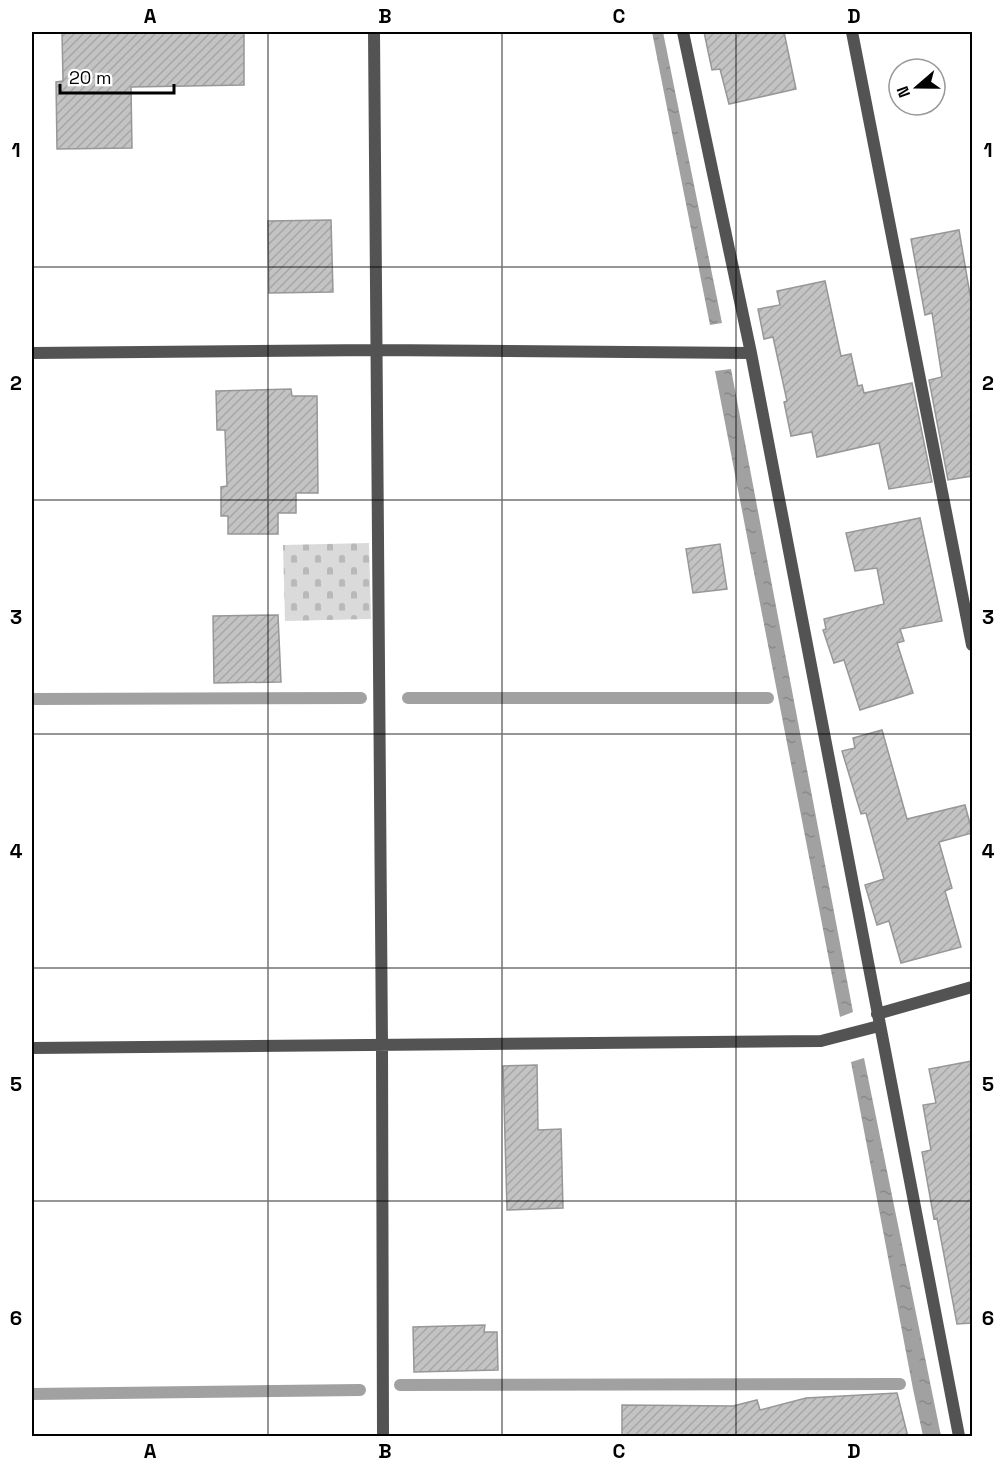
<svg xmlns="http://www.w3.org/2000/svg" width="1004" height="1468" viewBox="0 0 1004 1468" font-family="'Space Grotesk',sans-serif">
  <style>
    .cemetery { fill: url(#cemetery-stones) }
    .water { fill: url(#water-ripples) }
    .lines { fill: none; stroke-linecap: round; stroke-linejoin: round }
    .stream { stroke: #a1a1a1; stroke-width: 12 }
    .building { fill: url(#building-hatch); stroke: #979797; stroke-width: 1.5 }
    .minor { stroke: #535353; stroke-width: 12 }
    .grid { fill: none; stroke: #000; stroke-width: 1.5; stroke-opacity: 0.55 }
    .neatline { fill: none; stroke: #000; stroke-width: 2 }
    .grid-label { font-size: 20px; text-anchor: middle; font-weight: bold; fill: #000 }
  </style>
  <defs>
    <pattern id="cemetery-stones" width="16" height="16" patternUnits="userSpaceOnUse" patternTransform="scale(1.5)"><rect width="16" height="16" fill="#dadada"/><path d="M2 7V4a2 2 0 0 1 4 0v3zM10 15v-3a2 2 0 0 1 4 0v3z" fill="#b9b9b9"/></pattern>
    <pattern id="water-ripples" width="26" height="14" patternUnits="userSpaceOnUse" patternTransform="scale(1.5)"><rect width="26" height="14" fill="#a1a1a1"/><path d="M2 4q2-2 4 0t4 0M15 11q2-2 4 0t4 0" fill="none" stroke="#898989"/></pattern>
    <pattern id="building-hatch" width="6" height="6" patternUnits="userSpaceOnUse" patternTransform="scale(1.5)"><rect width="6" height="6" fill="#c3c3c3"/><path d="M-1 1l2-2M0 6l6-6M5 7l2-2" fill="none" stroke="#a6a6a6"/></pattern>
  </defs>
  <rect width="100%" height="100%" fill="#fff"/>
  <!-- cemetery -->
  <path class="cemetery" d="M 369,543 L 371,619 L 285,621 L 283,545 Z"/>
  <!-- water -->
  <path class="water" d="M 652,32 L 663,32 L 722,323 L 710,325 Z
    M 731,369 L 853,1012 L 840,1017 L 715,371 Z
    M 864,1058 L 941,1436 L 923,1436 L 913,1389 L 851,1062 Z"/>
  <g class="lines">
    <!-- stream -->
    <path class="stream" d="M 408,698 L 768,698
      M 32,699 L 361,698
      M 400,1385 L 900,1384
      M 32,1394 L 360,1390"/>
  </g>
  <!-- building -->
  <path class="building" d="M 62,32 L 244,32 L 244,85 L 131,87 L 132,148 L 57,149 L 56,82 L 63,81 Z
    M 704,32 L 784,32 L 796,89 L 729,104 L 720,69 L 712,70 Z
    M 331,220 L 333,292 L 269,293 L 268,221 Z
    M 959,230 L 972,306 L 972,476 L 948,480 L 929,380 L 942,377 L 932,313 L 925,315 L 911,239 Z
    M 825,281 L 841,356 L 851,354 L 858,386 L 862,385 L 864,393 L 912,383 L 932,482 L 889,489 L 879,443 L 817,457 L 812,432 L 791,436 L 784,402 L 787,401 L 773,337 L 764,339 L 758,309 L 780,305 L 777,291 Z
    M 291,389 L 292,396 L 317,396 L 318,493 L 296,493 L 296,513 L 278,513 L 278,534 L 228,534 L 228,516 L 221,516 L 221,487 L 227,486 L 225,430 L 217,430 L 216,391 Z
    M 920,518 L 942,621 L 900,629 L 904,641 L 897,643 L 913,693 L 860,710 L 844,660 L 834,663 L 823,630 L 826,629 L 824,619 L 884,604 L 877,568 L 855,571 L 846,533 Z
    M 720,544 L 727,589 L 693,593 L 686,549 Z
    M 278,615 L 281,682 L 214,683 L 213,616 Z
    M 882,730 L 907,819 L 965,805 L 972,831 L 972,833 L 939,842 L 952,888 L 945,891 L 961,947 L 901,963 L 889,921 L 877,925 L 865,885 L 884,879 L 866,813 L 861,814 L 842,751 L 855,748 L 853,738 Z
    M 972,1061 L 972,1323 L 957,1324 L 937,1218 L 934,1219 L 922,1152 L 931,1150 L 923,1105 L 936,1103 L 929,1069 Z
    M 537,1065 L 538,1130 L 561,1129 L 563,1208 L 507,1210 L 503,1066 Z
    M 485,1325 L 484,1332 L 497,1332 L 498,1370 L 414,1372 L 413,1327 Z
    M 897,1393 L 908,1437 L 622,1437 L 622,1405 L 733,1406 L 757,1400 L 760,1410 L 806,1398 Z"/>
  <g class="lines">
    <!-- minor -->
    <path class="minor" d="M 374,32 L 382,1046 L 383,1436
      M 683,32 L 751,353 L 959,1436
      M 852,32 L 972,645
      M 32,353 L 377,350 L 751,353
      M 877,1014 L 972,987
      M 32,1048 L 821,1041 L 879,1026"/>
  </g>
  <!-- grid -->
  <path class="grid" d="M 268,32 L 268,1436M 502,32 L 502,1436M 736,32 L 736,1436M 32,267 L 972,267M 32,500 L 972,500M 32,734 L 972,734M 32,968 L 972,968M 32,1201 L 972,1201"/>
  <!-- border -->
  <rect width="1004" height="1468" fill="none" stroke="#ffffff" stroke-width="66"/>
  <!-- north arrow -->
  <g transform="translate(917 87) rotate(250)"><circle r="28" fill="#ffffff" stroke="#999999" stroke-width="1.5"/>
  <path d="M0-4.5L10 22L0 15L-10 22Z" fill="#000000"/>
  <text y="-9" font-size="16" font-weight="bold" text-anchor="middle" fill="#000000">N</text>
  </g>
  <!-- scale -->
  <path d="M60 84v9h114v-9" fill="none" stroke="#000000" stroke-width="3"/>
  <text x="69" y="84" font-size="18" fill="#000000" stroke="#ffffff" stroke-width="4.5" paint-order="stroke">20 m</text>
  <rect x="33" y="33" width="938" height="1402" class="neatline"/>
  <g class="grid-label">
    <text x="150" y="23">A</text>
    <text x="385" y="23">B</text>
    <text x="619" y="23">C</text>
    <text x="854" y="23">D</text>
    <text x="16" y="157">1</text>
    <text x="988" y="157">1</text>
    <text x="16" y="390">2</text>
    <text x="988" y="390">2</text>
    <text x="16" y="624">3</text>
    <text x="988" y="624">3</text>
    <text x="16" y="858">4</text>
    <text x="988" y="858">4</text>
    <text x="16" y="1091">5</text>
    <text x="988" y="1091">5</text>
    <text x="16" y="1325">6</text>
    <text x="988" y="1325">6</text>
    <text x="150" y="1458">A</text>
    <text x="385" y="1458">B</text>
    <text x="619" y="1458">C</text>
    <text x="854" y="1458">D</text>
  </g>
</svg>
